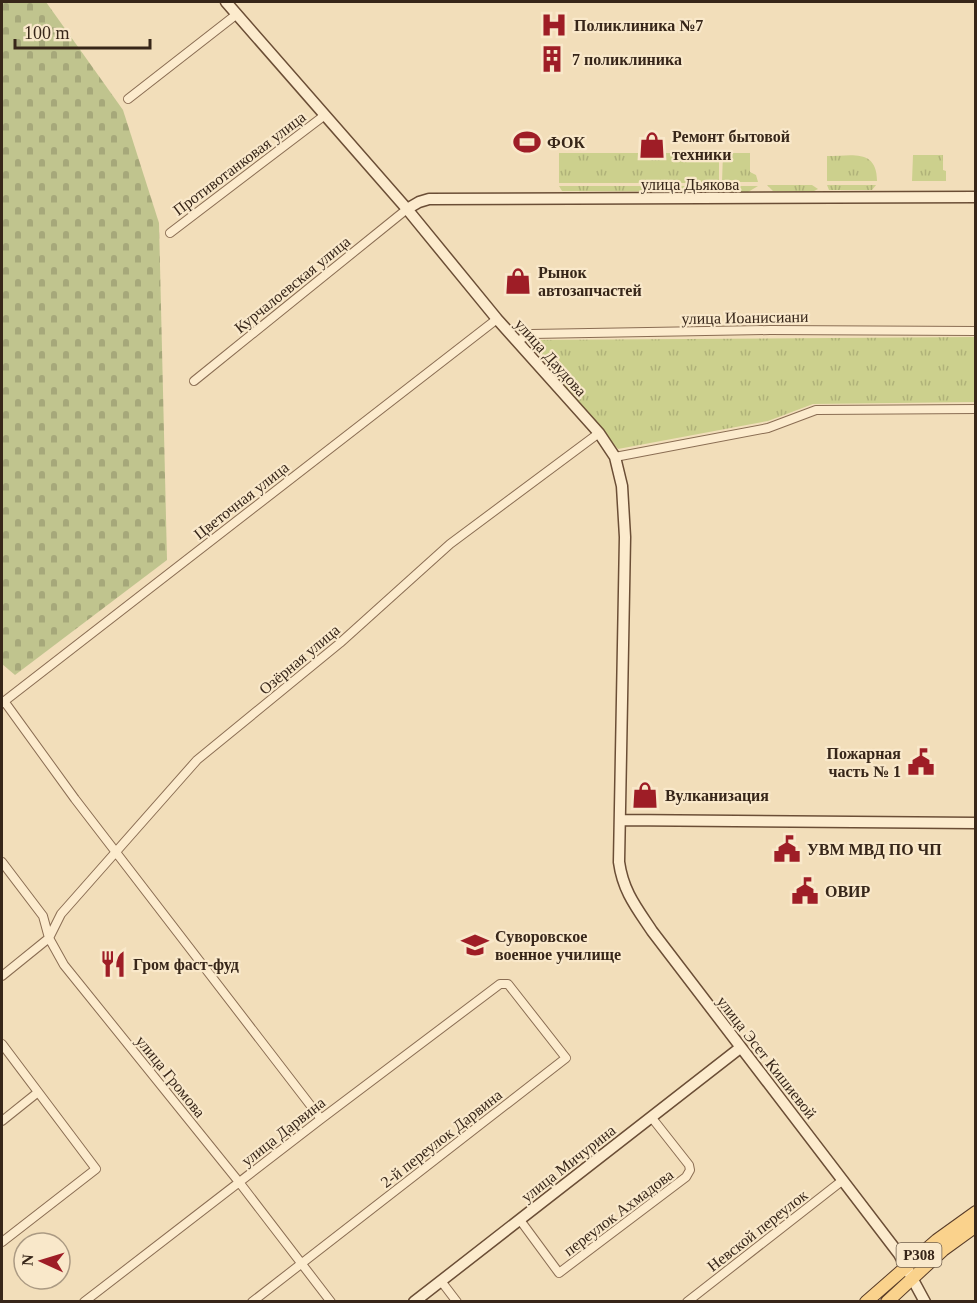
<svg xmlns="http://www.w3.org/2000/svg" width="977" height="1303" viewBox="0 0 977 1303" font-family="'Times New Roman',serif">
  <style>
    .grass { fill: url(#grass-tufts) }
    .cemetery { fill: url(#cemetery-stones) }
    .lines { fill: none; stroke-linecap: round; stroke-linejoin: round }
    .street-casing { stroke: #8a6d53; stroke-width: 10 }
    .secondary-casing { stroke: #6b4e36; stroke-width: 13 }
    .primary-casing { stroke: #573b28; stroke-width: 14 }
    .street { stroke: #fcebcd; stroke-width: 8 }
    .secondary { stroke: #fcebcd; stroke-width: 10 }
    .primary { stroke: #fad28c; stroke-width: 12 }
    .labels { text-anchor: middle; stroke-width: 4.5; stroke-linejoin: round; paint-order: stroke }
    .shield { fill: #f9e8ca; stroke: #71604e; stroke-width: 1.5 }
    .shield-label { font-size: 15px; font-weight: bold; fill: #372619 }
    .poi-label { font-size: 16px; font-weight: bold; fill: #372619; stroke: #f9e8ca; text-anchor: start }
    .street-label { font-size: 16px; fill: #372619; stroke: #f9e8ca }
  </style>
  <defs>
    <pattern id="grass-tufts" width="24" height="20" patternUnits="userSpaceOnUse" patternTransform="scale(1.5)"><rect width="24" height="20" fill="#ccd08d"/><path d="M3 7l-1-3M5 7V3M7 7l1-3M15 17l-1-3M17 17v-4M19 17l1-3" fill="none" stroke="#b0b279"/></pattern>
    <pattern id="cemetery-stones" width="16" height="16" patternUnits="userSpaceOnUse" patternTransform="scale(1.5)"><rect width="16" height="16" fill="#c0c48e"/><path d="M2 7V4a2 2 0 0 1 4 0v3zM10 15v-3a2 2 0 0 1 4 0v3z" fill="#a6a87a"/></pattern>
  </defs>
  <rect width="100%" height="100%" fill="#f2deba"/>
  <!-- grass -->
  <path class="grass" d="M 559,153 L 719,153 L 719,183 L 559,183 Z
    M 723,153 L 750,153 L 750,172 L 756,175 L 758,182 L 722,182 Z
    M 913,155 L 943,155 L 943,170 L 946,171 L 946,181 L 912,181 Z
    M 827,156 C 851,156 877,148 877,181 L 827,181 Z
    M 767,185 L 812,185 L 818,189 L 814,191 L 773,191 Z
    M 827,185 L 876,185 L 872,190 L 829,190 Z
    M 559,186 L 758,186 L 748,192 L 562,191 Z
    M 975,337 L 975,402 L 813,404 L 768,421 L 618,449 L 531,346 L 535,340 Z"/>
  <!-- cemetery -->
  <path class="cemetery" d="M 2,2 L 46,2 L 123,110 L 159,223 L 167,560 L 15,675 L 2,664 Z"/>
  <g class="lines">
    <defs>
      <path id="street" d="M 128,99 L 237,14
        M 170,233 L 325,115
        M 517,341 L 531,334 L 770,330 L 976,331
        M 194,381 L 407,209
        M 615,457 L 768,428 L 816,410 L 976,409
        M 4,701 L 75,799 L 321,1119
        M 2,703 L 497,319
        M 2,862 L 43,916 L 49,938 L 64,965 L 239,1182 L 331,1302
        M 2,976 L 49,938 L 61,914 L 197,760 L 340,643 L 450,544 L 599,433
        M 2,1044 L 96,1169 L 2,1242
        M 2,1121 L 37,1093
        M 520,1220 L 559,1273 L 686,1177 L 690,1170 L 689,1165 L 652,1118
        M 441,1281 L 457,1302
        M 84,1302 L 321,1119 L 500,984 L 508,984 L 566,1058 L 252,1302
        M 687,1302 L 843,1180"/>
      <path id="secondary" d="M 226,2 L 407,209 L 497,319 L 599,433 L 615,457 L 622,486 L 625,537 L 619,862 C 623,891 636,907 652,931 L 899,1254 L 925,1302
        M 407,209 L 419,202 L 429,199 L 976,197
        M 620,820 L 976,823
        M 414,1302 L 740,1048"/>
      <path id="primary" d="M 866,1302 L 937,1240 L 976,1212
        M 887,1302 L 943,1250 L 976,1226"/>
    </defs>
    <!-- street casing -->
    <use href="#street" class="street-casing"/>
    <!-- secondary casing -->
    <use href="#secondary" class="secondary-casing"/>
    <!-- primary casing -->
    <use href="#primary" class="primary-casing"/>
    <!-- street -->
    <use href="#street" class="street"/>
    <!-- secondary -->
    <use href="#secondary" class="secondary"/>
    <!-- primary -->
    <use href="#primary" class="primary"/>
  </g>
  <!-- icons -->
  <defs>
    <symbol id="hospital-bare" viewBox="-9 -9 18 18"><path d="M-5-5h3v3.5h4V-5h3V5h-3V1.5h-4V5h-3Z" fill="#9e1d26" stroke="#f9e8ca" stroke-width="2.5" paint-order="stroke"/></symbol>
    <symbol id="building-bare" viewBox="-9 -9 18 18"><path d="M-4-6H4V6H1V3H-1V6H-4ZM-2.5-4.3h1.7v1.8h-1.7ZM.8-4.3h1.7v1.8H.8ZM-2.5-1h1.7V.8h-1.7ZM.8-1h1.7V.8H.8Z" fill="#9e1d26" stroke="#f9e8ca" stroke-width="2.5" paint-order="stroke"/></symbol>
    <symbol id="stadium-bare" viewBox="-9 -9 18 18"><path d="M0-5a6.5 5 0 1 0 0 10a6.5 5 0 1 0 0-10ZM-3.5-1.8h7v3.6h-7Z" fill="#9e1d26" stroke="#f9e8ca" stroke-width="2.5" paint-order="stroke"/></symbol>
    <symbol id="shop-bare" viewBox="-9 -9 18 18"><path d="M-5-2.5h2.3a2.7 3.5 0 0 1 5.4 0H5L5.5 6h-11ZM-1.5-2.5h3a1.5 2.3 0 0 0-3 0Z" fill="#9e1d26" stroke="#f9e8ca" stroke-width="2.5" paint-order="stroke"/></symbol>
    <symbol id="civic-bare" viewBox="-9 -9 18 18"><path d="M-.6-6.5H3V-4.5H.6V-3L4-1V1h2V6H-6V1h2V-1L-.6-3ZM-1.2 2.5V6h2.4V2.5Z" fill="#9e1d26" stroke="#f9e8ca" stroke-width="2.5" paint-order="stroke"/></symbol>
    <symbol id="university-bare" viewBox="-9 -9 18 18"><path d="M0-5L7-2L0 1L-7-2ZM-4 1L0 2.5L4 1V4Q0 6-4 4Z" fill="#9e1d26" stroke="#f9e8ca" stroke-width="2.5" paint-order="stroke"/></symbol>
    <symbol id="restaurant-bare" viewBox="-9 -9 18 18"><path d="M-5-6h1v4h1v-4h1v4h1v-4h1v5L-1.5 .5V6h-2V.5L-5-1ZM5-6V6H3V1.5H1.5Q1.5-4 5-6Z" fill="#9e1d26" stroke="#f9e8ca" stroke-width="2.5" paint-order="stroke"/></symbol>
  </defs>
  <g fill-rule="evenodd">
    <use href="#hospital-bare" x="535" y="6" width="38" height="38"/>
    <use href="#building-bare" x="533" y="40" width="38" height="38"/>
    <use href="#stadium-bare" x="508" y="123" width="38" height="38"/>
    <use href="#shop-bare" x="633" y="126" width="38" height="38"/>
    <use href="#shop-bare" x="499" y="262" width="38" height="38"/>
    <use href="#civic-bare" x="902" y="743" width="38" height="38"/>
    <use href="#shop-bare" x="626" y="776" width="38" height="38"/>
    <use href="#civic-bare" x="768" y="830" width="38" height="38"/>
    <use href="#civic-bare" x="786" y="872" width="38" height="38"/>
    <use href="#university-bare" x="456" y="926" width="38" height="38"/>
    <use href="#restaurant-bare" x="94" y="945" width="38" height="38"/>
  </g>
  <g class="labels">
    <!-- shield labels -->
    <rect class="shield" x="896.5" y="1243" width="45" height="24" rx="4.5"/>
    <g class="shield-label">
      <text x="919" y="1260">P308</text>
    </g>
    <!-- poi labels -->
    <g class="poi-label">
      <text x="574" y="31">Поликлиника №7</text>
      <text x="572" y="65">7 поликлиника</text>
      <text x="672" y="142">Ремонт бытовой<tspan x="672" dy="18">техники</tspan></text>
      <text x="547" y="148">ФОК</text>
      <text x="538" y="278">Рынок<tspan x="538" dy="18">автозапчастей</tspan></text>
      <text x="901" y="759" text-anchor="end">Пожарная<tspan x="901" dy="18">часть № 1</tspan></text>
      <text x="665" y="801">Вулканизация</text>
      <text x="807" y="855">УВМ МВД ПО ЧП</text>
      <text x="825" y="897">ОВИР</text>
      <text x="495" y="942">Суворовское<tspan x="495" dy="18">военное училище</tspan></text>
      <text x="133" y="970">Гром фаст-фуд</text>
    </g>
    <!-- street labels -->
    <g class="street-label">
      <text transform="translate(239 163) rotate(-37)" y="6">Противотанковая улица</text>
      <text x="690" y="190">улица Дьякова</text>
      <text transform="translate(292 284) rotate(-39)" y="6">Курчалоевская улица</text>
      <text transform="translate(745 317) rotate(-1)" y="6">улица Иоанисиани</text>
      <text transform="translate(551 357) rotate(48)" y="6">улица Даудова</text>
      <text transform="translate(241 500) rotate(-38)" y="6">Цветочная улица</text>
      <text transform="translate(299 659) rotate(-40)" y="6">Озёрная улица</text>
      <text transform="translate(767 1057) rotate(52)" y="6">улица Эсет Кишиевой</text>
      <text transform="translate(171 1076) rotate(51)" y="6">улица Громова</text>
      <text transform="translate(283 1131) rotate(-38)" y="6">улица Дарвина</text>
      <text transform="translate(441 1138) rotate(-38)" y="6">2-й переулок Дарвина</text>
      <text transform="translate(568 1163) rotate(-38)" y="6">улица Мичурина</text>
      <text transform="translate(618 1212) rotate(-37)" y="6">переулок Ахмадова</text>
      <text transform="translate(757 1230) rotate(-38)" y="6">Невской переулок</text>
    </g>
  </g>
  <!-- border -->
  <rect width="977" height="1303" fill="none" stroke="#372619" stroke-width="6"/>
  <!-- north arrow -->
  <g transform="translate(42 1261) rotate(274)"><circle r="28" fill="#f9e8ca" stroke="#ab9a83" stroke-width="1.5"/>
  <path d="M0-4.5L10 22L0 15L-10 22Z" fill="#9e1d26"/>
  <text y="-9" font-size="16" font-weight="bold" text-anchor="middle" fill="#372619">N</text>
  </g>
  <!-- scale -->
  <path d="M15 39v9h135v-9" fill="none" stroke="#372619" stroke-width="3"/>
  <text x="24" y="39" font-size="18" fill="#372619" stroke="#f9e8ca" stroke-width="4.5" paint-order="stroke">100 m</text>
</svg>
